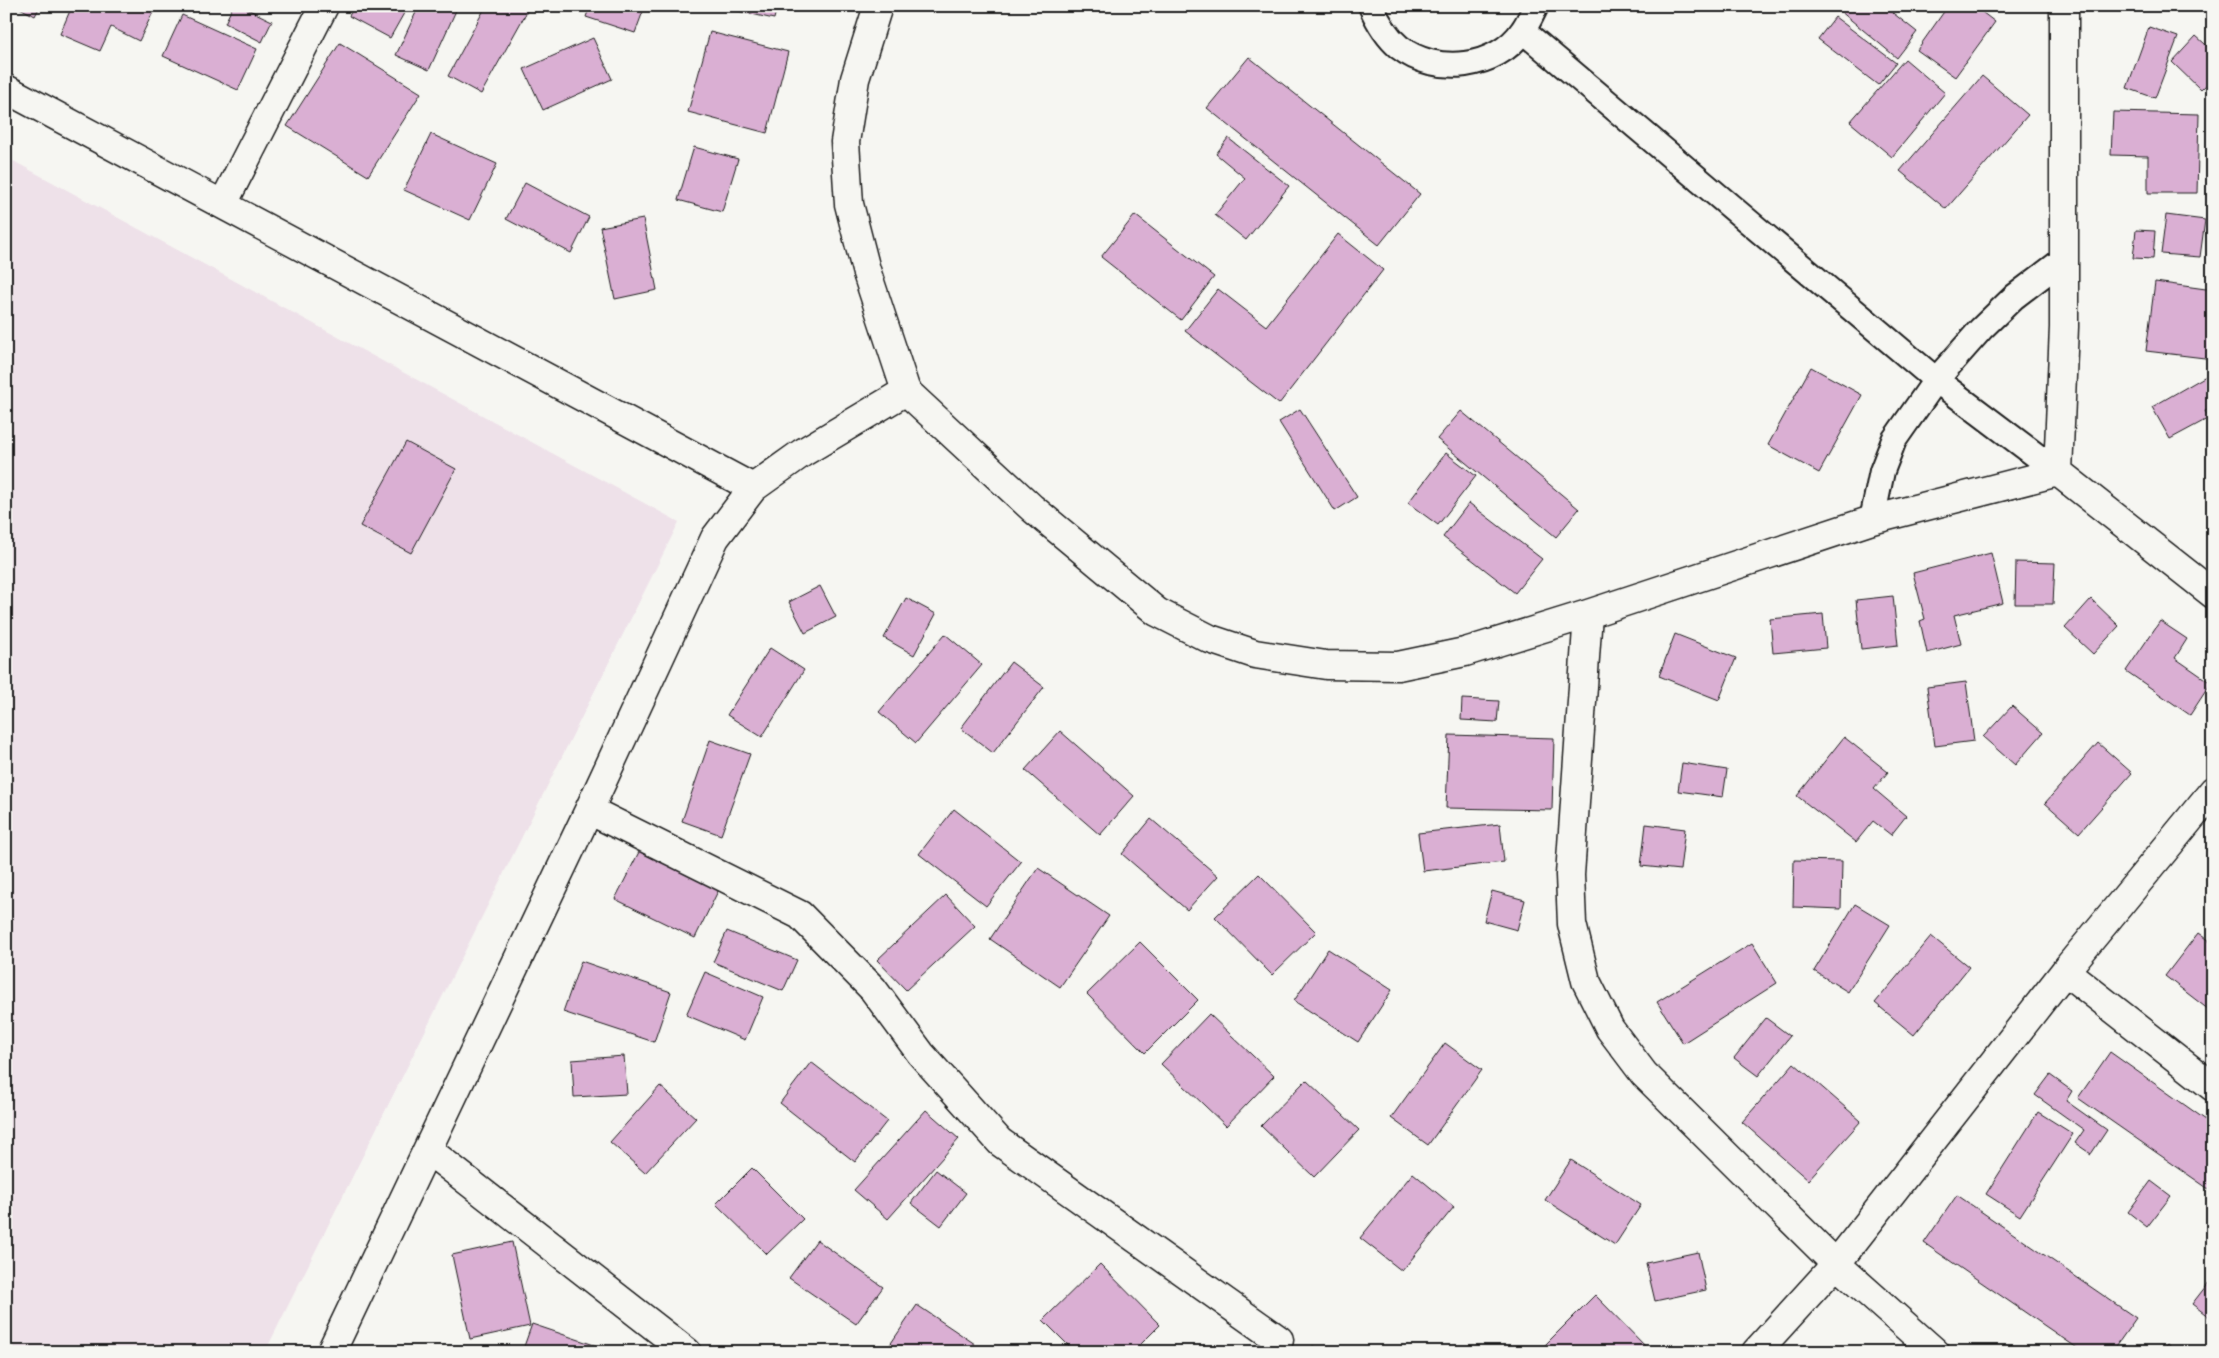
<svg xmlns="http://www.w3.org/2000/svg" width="2219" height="1358" viewBox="0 0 2219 1358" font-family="Mali,sans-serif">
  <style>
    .built { fill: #eee1e9 }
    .building { fill: #daafd3; stroke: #1c1c1c }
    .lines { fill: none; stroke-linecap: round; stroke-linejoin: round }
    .lane-casing { stroke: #1c1c1c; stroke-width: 28 }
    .street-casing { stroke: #1c1c1c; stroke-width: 31 }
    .path { stroke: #1c1c1c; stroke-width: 3; stroke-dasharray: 4 4; stroke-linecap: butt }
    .lane { stroke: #f6f6f2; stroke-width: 24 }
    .street { stroke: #f6f6f2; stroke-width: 28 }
  </style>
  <rect width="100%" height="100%" fill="#f6f6f2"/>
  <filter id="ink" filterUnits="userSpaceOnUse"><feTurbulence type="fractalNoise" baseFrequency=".02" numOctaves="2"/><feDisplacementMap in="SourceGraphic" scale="10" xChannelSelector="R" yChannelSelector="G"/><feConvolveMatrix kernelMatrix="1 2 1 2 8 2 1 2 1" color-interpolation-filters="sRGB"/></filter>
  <g filter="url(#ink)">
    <!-- built -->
    <path class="built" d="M 6,157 L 679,522 L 265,1352 L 6,1352 Z"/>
    <!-- building -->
    <path class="building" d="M 16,6 L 40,6 L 35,16 Z
      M 72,6 L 156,6 L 139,41 L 111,27 L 100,51 L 60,34 Z
      M 233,6 L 241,6 L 272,21 L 262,42 L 225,23 Z
      M 354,6 L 408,6 L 390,38 L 349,16 Z
      M 419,6 L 458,6 L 429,70 L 396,55 Z
      M 486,6 L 530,6 L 481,94 L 448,76 Z
      M 590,6 L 645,6 L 635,33 L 586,17 Z
      M 734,6 L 777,6 L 774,19 L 733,10 Z
      M 1834,6 L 1884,6 L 1917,32 L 1897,58 Z
      M 1948,6 L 1974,6 L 1995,22 L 1955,77 L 1917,50 Z
      M 182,15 L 257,49 L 238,90 L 163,56 Z
      M 1835,17 L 1896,63 L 1878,85 L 1818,39 Z
      M 2149,27 L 2178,37 L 2155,98 L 2127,88 Z
      M 710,32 L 788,52 L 767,133 L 688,112 Z
      M 2196,36 L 2213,51 L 2213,78 L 2201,90 L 2172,62 Z
      M 593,38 L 612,79 L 543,110 L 524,69 Z
      M 340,43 L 421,93 L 368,176 L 287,126 Z
      M 1249,57 L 1420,194 L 1379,245 L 1207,108 Z
      M 1905,59 L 1945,93 L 1892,157 L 1850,122 Z
      M 1982,76 L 2028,115 L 1946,209 L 1900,171 Z
      M 2113,112 L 2199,114 L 2197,193 L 2148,193 L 2148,156 L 2111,155 Z
      M 431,134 L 497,164 L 470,220 L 404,190 Z
      M 1228,138 L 1289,186 L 1246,240 L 1215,215 L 1245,178 L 1216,154 Z
      M 694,147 L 738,159 L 722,212 L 678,200 Z
      M 525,183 L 589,217 L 571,253 L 506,219 Z
      M 1135,215 L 1214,277 L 1181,320 L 1101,257 Z
      M 2166,215 L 2205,220 L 2200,257 L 2161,254 Z
      M 643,219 L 657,290 L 615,299 L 600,227 Z
      M 2136,230 L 2155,231 L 2153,259 L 2133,258 Z
      M 1338,234 L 1383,270 L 1279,404 L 1185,331 L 1218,289 L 1266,326 Z
      M 2155,282 L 2213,290 L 2213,359 L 2146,351 Z
      M 1811,367 L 1862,395 L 1819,473 L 1768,445 Z
      M 2213,372 L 2213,407 L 2205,411 L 2209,418 L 2170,439 L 2152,407 Z
      M 1300,409 L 1357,497 L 1335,511 L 1279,422 Z
      M 1461,411 L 1579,509 L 1556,537 L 1437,439 Z
      M 406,442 L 456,469 L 411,553 L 360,526 Z
      M 1446,453 L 1476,476 L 1438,525 L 1408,503 Z
      M 1469,503 L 1542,559 L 1515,593 L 1443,537 Z
      M 1991,553 L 2003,603 L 1954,615 L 1961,644 L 1927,653 L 1920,621 L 1925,619 L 1913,573 Z
      M 2016,562 L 2055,563 L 2053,604 L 2015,604 Z
      M 820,586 L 836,617 L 805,633 L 789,602 Z
      M 1893,596 L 1898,645 L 1861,649 L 1856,600 Z
      M 906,598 L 936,614 L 914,655 L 884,638 Z
      M 2091,599 L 2119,626 L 2093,654 L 2065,628 Z
      M 1823,614 L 1826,648 L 1773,653 L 1770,619 Z
      M 2160,621 L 2187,639 L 2175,658 L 2211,683 L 2190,715 L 2126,671 Z
      M 945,634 L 982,665 L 916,743 L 879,712 Z
      M 1675,634 L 1736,658 L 1719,700 L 1659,676 Z
      M 770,648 L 804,670 L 762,737 L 727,715 Z
      M 1011,662 L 1044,687 L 993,753 L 961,728 Z
      M 1966,682 L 1974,741 L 1935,746 L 1927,687 Z
      M 1462,699 L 1499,701 L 1497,722 L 1461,720 Z
      M 2012,706 L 2043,733 L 2015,765 L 1983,737 Z
      M 1060,731 L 1134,796 L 1100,835 L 1025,770 Z
      M 1449,735 L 1554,738 L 1552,810 L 1446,808 Z
      M 1844,737 L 1888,772 L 1874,789 L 1906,816 L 1891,835 L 1873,821 L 1856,842 L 1797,796 Z
      M 710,740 L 750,754 L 721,835 L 682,821 Z
      M 2098,743 L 2132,773 L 2079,833 L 2045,803 Z
      M 1682,763 L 1727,770 L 1723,797 L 1678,791 Z
      M 954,809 L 1021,862 L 986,906 L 919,854 Z
      M 1151,819 L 1218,876 L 1187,910 L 1122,854 Z
      M 1500,824 L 1504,862 L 1423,871 L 1418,833 Z
      M 1646,824 L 1685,829 L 1680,870 L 1641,866 Z
      M 640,850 L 719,889 L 695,938 L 615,899 Z
      M 1794,860 L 1842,861 L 1841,909 L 1793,907 Z
      M 1038,868 L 1109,916 L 1060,987 L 990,939 Z
      M 1259,874 L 1316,932 L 1272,975 L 1215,917 Z
      M 1492,891 L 1525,900 L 1517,930 L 1484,921 Z
      M 946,895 L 975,926 L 906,990 L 877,960 Z
      M 1855,904 L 1890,925 L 1848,992 L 1814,971 Z
      M 727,931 L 797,960 L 783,991 L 713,962 Z
      M 2198,933 L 2213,944 L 2213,1013 L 2165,976 Z
      M 1931,936 L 1969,967 L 1914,1035 L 1875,1003 Z
      M 1140,942 L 1198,1000 L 1145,1053 L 1087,994 Z
      M 1752,943 L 1777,983 L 1683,1043 L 1657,1002 Z
      M 1328,949 L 1392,990 L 1358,1042 L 1294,1001 Z
      M 581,961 L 671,992 L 654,1042 L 563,1012 Z
      M 705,972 L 763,997 L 745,1040 L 686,1015 Z
      M 1209,1014 L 1274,1076 L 1226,1126 L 1161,1064 Z
      M 1766,1018 L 1790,1036 L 1758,1076 L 1734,1058 Z
      M 1445,1043 L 1482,1070 L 1428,1145 L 1391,1118 Z
      M 2110,1052 L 2213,1125 L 2213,1192 L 2078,1098 Z
      M 624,1056 L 627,1094 L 574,1097 L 572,1060 Z
      M 811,1062 L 887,1121 L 855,1162 L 780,1103 Z
      M 1794,1063 L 1861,1121 L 1808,1180 L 1742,1122 Z
      M 2050,1075 L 2072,1091 L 2066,1101 L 2107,1130 L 2091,1154 L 2075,1143 L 2084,1130 L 2035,1095 Z
      M 1306,1080 L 1359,1130 L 1314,1177 L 1261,1126 Z
      M 660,1086 L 696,1118 L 645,1173 L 610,1142 Z
      M 926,1110 L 959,1139 L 888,1219 L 854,1190 Z
      M 2038,1112 L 2073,1134 L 2020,1216 L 1986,1194 Z
      M 1571,1160 L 1641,1205 L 1615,1245 L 1545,1200 Z
      M 752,1168 L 803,1219 L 767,1254 L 716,1204 Z
      M 936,1170 L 966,1193 L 941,1226 L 911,1203 Z
      M 1413,1173 L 1454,1207 L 1402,1271 L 1360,1238 Z
      M 2151,1181 L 2171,1196 L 2147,1227 L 2128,1212 Z
      M 1957,1195 L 2136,1318 L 2112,1352 L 2083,1352 L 1924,1243 Z
      M 817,1240 L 883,1287 L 856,1324 L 789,1278 Z
      M 512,1242 L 530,1326 L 470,1339 L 452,1255 Z
      M 1698,1252 L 1706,1290 L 1655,1301 L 1646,1263 Z
      M 1100,1264 L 1160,1325 L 1133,1352 L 1075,1352 L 1043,1320 Z
      M 2213,1277 L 2213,1320 L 2192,1304 Z
      M 1595,1295 L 1651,1352 L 1550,1352 L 1544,1346 Z
      M 917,1305 L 975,1344 L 970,1352 L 885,1352 Z
      M 532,1324 L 606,1349 L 605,1352 L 522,1352 Z
      M 2167,1344 L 2176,1352 L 2159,1352 Z"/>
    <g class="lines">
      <defs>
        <path id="lane" d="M 1371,6 C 1378,22 1386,36 1399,47 C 1436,76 1497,69 1523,30 C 1528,23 1532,14 1536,6
          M 1523,31 L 1936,380 L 2058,472
          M 1872,520 L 1882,471 L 1894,440 L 1936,380 L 1981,329 L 2014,297 L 2064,259"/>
        <path id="street" d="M 878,6 L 855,79 L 845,142 L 849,204 L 866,270 L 906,391 L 1032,508 L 1157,612 L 1210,639 L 1255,654 L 1326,665 L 1398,666 L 1465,652 L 1588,614 L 1872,520 L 2058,472 L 2064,327 L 2064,6
          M 6,89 L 753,488
          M 223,204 L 324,6
          M 2058,472 L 2213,594
          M 1588,614 L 1570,875 L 1572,924 L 1586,981 L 1610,1029 L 1644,1074 L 1836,1264 L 1935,1352
          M 589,810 L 800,915 L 873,989 L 921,1054 L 1000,1142 L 1279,1340
          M 2065,971 L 2213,1087
          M 428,1150 L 687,1352
          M 331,1352 L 589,810 L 715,538 L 753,488 L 802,453 L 906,391
          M 1756,1352 L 1836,1264 L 2065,971 L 2213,791"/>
      </defs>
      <!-- lane casing -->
      <use href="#lane" class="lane-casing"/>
      <!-- street casing -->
      <use href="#street" class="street-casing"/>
      <!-- path -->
      <path class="path" d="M 1312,1347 L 1336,1352"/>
      <!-- lane -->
      <use href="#lane" class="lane"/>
      <!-- street -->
      <use href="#street" class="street"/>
    </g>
  </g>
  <!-- margin -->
  <rect width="2219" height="1358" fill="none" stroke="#f6f6f2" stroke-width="25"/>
  <rect x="12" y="12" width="2194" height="1333" fill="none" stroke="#1c1c1c" stroke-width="2" filter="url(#ink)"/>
</svg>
